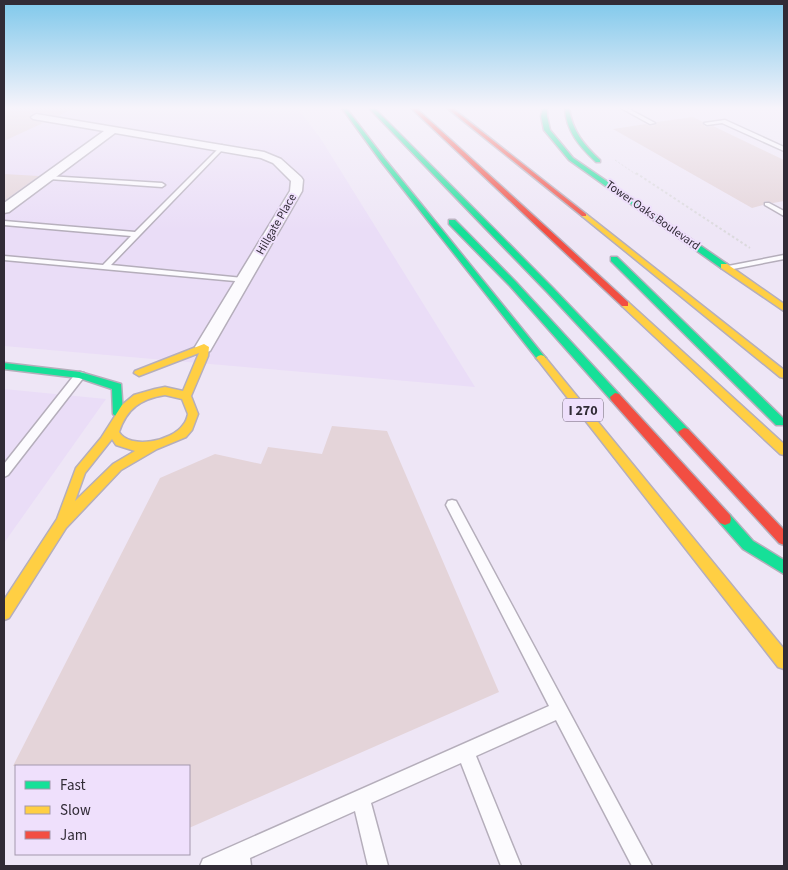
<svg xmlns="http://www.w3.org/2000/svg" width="788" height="870" viewBox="0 0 788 870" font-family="'Source Sans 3',sans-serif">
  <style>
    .built { fill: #eaddf7 }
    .building { fill: #e4d4d9 }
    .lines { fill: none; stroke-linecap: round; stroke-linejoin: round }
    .lane-casing { stroke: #b5aebb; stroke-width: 3 }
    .street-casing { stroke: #b5aebb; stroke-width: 3 }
    .fast-casing { stroke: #b5aebb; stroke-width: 3 }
    .slow-casing { stroke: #b5aebb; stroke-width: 3 }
    .jam-casing { stroke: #b5aebb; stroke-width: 3 }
    .path-far1 { stroke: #dcdade; stroke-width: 1; stroke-dasharray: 2 2; stroke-linecap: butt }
    .path { stroke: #dcdade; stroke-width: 2; stroke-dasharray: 2.5 2.5; stroke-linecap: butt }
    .lane { fill: #fcfbfe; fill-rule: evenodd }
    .street { fill: #fcfbfe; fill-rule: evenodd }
    .fast { fill: #16e098; fill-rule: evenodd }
    .slow { fill: #ffcf43; fill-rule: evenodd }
    .jam { fill: #f24e42; fill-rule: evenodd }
    .labels { text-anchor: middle; stroke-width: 4; stroke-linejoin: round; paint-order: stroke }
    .far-street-label { font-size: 12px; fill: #312b36; stroke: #efe0fc }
    .shield { fill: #efe0fc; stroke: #6a6171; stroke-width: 1 }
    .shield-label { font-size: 14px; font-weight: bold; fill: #312b36 }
  </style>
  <rect width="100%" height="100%" fill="#eee6f6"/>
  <!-- built -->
  <path class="built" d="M 4,108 L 297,108 L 319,136 L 475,387 L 4,346 Z
    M 4,389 L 106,399 L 4,543 Z"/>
  <!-- building -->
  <path class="building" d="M 4,108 L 74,108 L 58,116 L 35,112 L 30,115 L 30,118 L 43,123 L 4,141 Z
    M 693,117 L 703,122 L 702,123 L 706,127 L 713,126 L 784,160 L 784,201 L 773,203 L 765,201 L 763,205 L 752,208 L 613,129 L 646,124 L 650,126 L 655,125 L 657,122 Z
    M 4,174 L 39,176 L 4,201 Z
    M 332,426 L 387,431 L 499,692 L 189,828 L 189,766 L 13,766 L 160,478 L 215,454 L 261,464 L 268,447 L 322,454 Z"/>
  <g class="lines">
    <defs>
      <path id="lane" d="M 621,108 L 627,108 L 655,123 L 650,124 Z
        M 725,120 L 784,147 L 784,151 L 722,123 L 707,125 L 704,123 Z
        M 222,145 L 224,148 L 111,265 L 243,278 L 246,278 L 246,282 L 4,260 L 4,256 L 103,265 L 131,236 L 4,225 L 4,221 L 135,232 Z
        M 47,176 L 162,183 L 165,185 L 162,187 L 49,179 L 47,178 Z
        M 765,203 L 769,203 L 784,211 L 784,216 L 765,205 Z
        M 784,255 L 784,259 L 728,270 L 724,268 L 728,266 Z
        M 80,372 L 84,373 L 85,375 L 84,377 L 8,475 L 4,477 L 4,464 L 76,373 Z
        M 452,500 L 456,501 L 652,866 L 632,866 L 556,720 L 476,756 L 521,866 L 501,866 L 461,763 L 371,803 L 388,866 L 368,866 L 355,811 L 250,858 L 251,866 L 200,866 L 203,859 L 549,706 L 446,505 L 448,501 Z"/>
      <path id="street" d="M 36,114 L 264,152 L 281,159 L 301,177 L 303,180 L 302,191 L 210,351 L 204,353 L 198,351 L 195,347 L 290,191 L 291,181 L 273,163 L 261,158 L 115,133 L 9,212 L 4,213 L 4,203 L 104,131 L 33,119 L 31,117 Z"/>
      <path id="fast" d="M 342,108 L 346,108 L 384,158 L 544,356 L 546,358 L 544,360 L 538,360 L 380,160 Z
        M 369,108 L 374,108 L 553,288 L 688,429 L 690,432 L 688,435 L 680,435 L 547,292 Z
        M 543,108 L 547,108 L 547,116 L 550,130 L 573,158 L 727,264 L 727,268 L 721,268 L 569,160 L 544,130 L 541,116 Z
        M 565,108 L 569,108 C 572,131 584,145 600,160 L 600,162 L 596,162 C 580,147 566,131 565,108 Z
        M 449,220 L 455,220 L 516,282 L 619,394 L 620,397 L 619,400 L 611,400 L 510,286 L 449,224 Z
        M 611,257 L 617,257 L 784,419 L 784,425 L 776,425 L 611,261 Z
        M 4,363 L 80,372 L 121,384 L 123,414 L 118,418 L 113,414 L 112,389 L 79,378 L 4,369 Z
        M 725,513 L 730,515 L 753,541 L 784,560 L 784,574 L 743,549 L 720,523 L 719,519 L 720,515 Z"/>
      <path id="slow" d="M 582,214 L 586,214 L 784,370 L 784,378 L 780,377 L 582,216 Z
        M 721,264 L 727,264 L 784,304 L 784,311 L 721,268 Z
        M 625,301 L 628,302 L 784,444 L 784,455 L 780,454 L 622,306 L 622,302 Z
        M 204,344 L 209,347 L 208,356 L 191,396 L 198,414 L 192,430 L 186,437 L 157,449 L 121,470 L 66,528 L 9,618 L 4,620 L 4,600 L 57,519 L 76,468 L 101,438 L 122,405 L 134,395 L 155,389 L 165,387 L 183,391 L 199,353 L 139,376 L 134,373 L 135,371 ZM 165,395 L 182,399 L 188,414 C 187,418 186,422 183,425 C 172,441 130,450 119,432 C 127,408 141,399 165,395 ZM 112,439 L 116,445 L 135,451 L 113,464 L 75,501 L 85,473 Z
        M 541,355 L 544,356 L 784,649 L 784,669 L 778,667 L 538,360 L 536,358 L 538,356 Z"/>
      <path id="jam" d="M 411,108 L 416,108 L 628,302 L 628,306 L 622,306 Z
        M 447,108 L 452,108 L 586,214 L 586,216 L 582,216 Z
        M 615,393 L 619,394 L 730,515 L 731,519 L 730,523 L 725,525 L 720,523 L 611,400 L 610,397 Z
        M 684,428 L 688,429 L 784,530 L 784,545 L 779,543 L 680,435 L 678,432 Z"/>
    </defs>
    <!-- lane casing -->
    <use href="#lane" class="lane-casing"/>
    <!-- street casing -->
    <use href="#street" class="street-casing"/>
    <!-- fast casing -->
    <use href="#fast" class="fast-casing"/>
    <!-- slow casing -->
    <use href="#slow" class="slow-casing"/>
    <!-- jam casing -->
    <use href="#jam" class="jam-casing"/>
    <!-- path-far1 -->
    <path class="path-far1" d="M 615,160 L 637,175"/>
    <!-- path -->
    <path class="path" d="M 636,173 L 750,248"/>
    <!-- lane -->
    <use href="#lane" class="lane"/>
    <!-- street -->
    <use href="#street" class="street"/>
    <!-- fast -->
    <use href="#fast" class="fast"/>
    <!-- slow -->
    <use href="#slow" class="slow"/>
    <!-- jam -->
    <use href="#jam" class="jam"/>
  </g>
  <!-- sky -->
  <linearGradient id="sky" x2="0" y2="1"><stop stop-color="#7fc8eb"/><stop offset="0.47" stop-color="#f7f4fb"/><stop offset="1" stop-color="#f7f4fb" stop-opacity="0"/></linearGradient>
  <rect width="788" height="230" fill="url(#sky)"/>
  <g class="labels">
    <!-- far-street labels -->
    <g class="far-street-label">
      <text transform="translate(653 215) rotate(35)" y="4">Tower Oaks Boulevard</text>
      <text transform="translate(276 224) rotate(-60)" y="4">Hillgate Place</text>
    </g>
    <!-- shield labels -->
    <rect class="shield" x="563" y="398.5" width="40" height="23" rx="4"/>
    <g class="shield-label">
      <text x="583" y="415">I 270</text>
    </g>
  </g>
  <!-- border -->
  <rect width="788" height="870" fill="none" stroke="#312b36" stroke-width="10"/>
  <!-- legend -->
  <rect x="15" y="765" width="175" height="90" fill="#efe0fc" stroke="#a398ad"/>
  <rect x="25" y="781" width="25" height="8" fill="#16e098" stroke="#a398ad"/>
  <text x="60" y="790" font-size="15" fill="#312b36">Fast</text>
  <rect x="25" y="806" width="25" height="8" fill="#ffcf43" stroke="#a398ad"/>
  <text x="60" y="815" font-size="15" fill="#312b36">Slow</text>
  <rect x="25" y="831" width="25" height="8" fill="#f24e42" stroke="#a398ad"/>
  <text x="60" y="840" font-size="15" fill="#312b36">Jam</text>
</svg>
